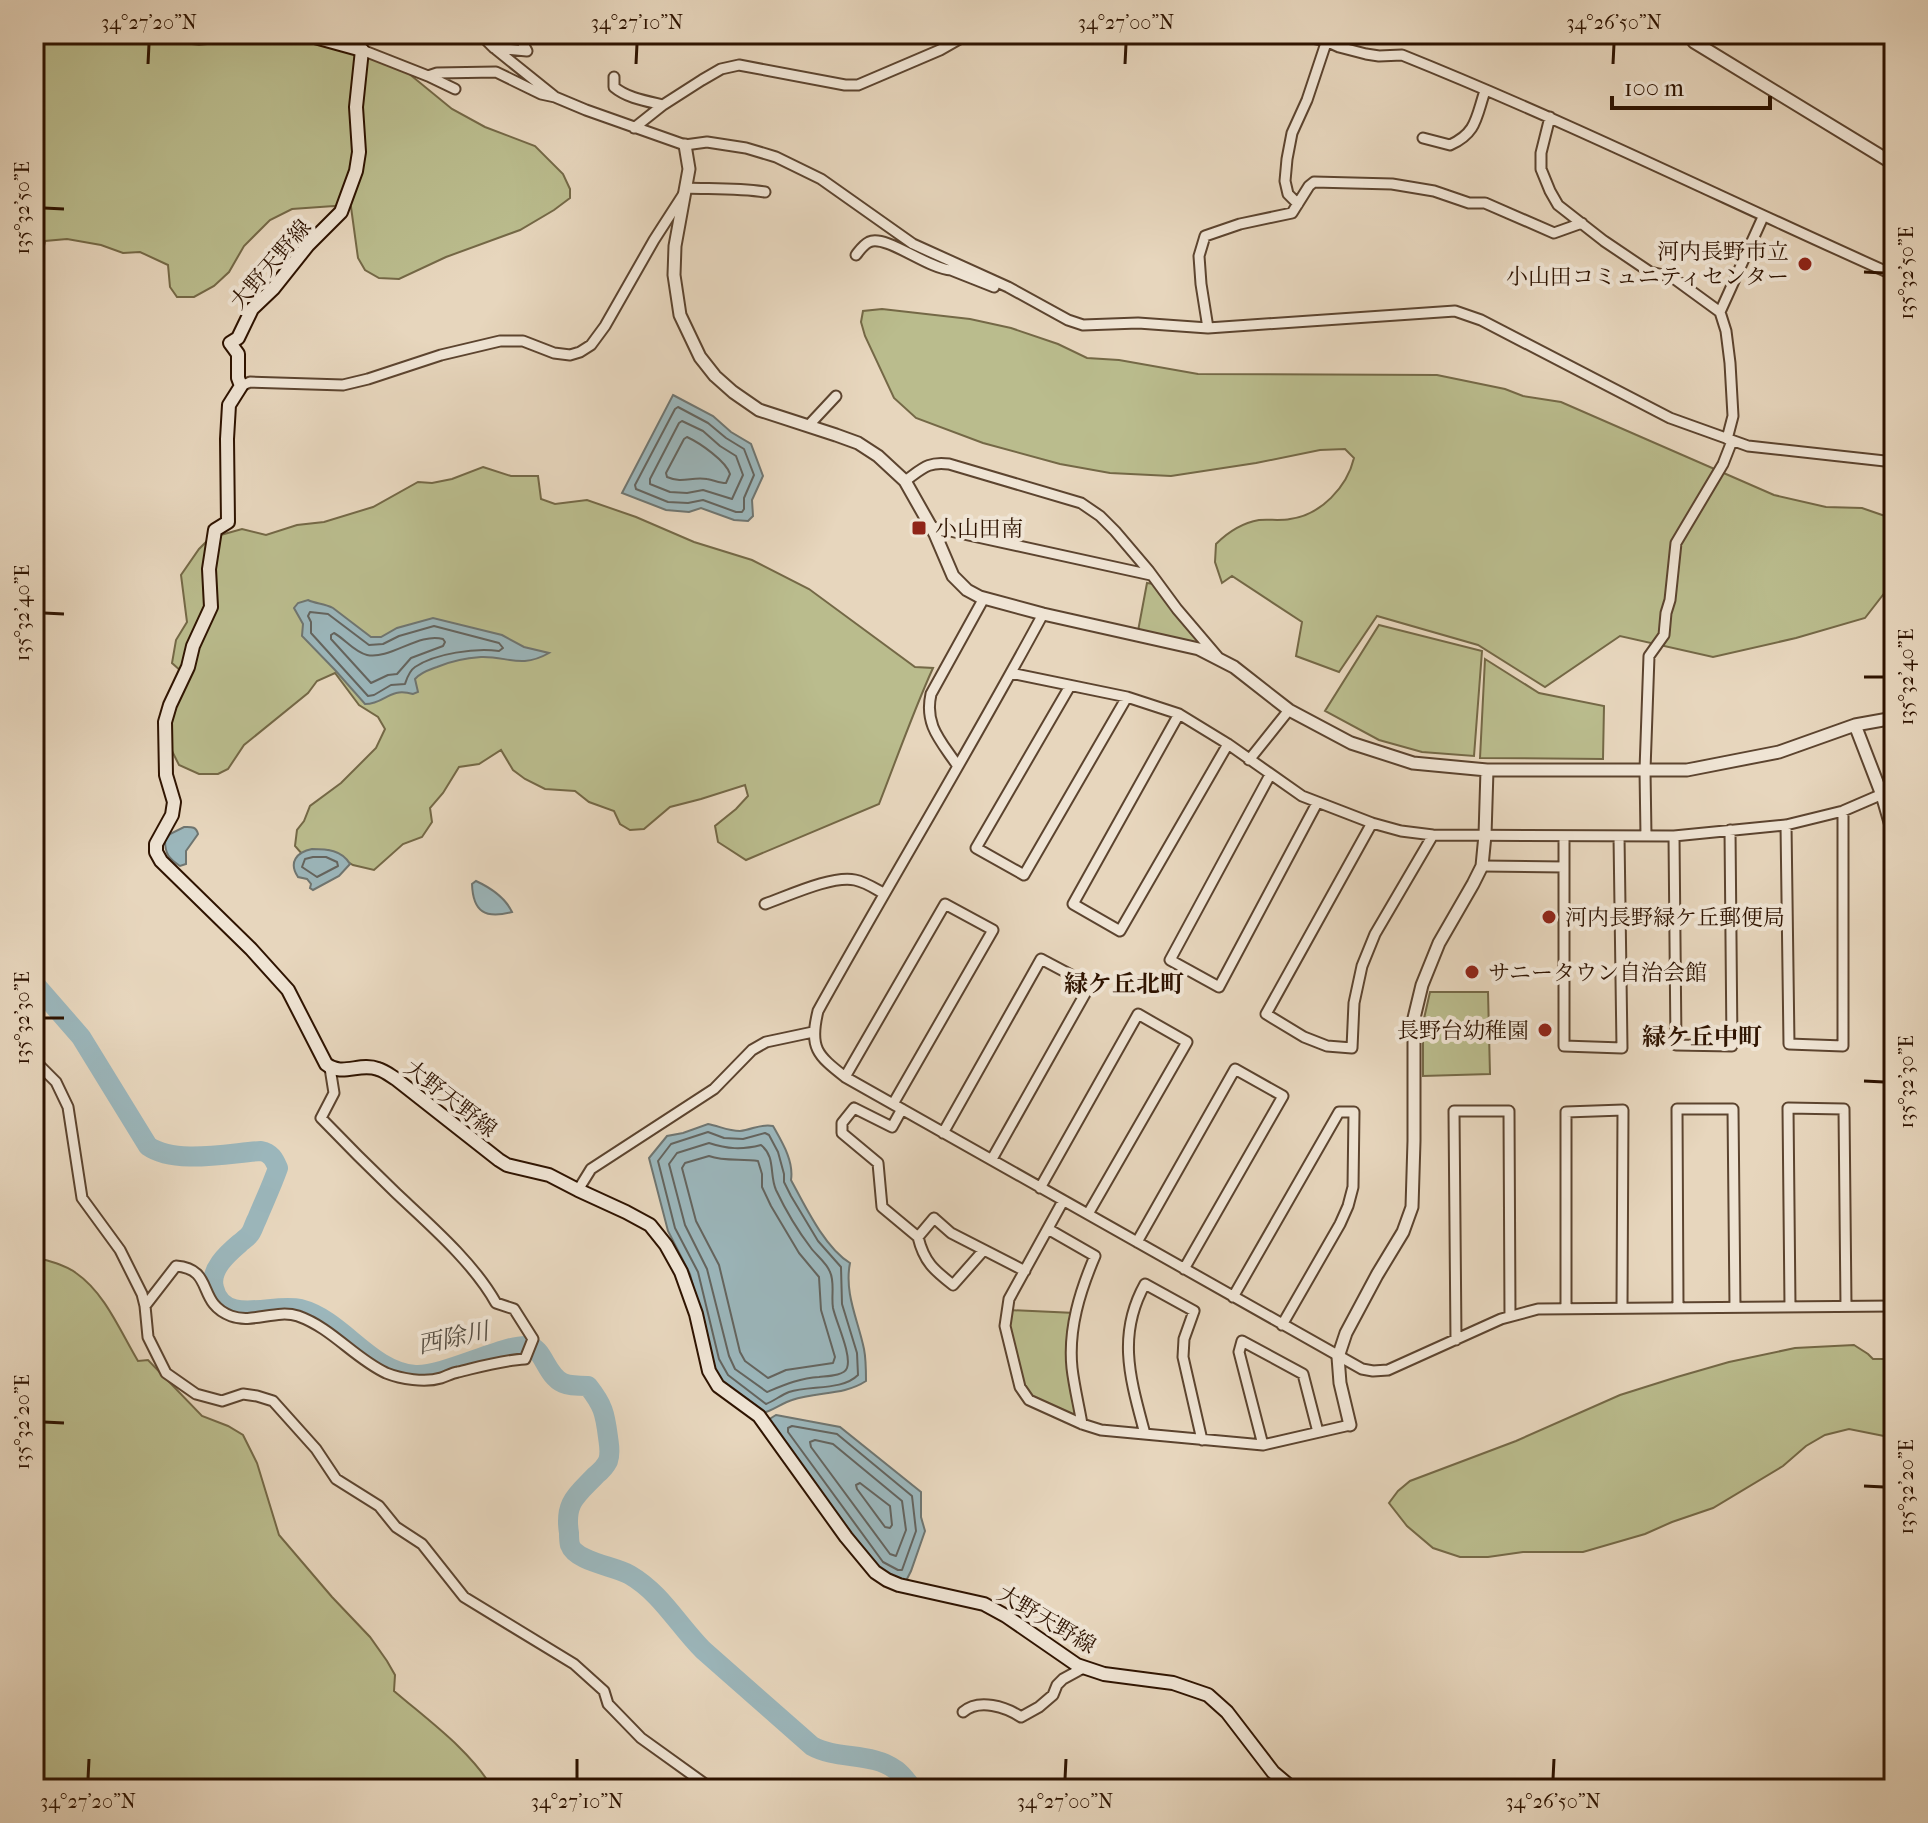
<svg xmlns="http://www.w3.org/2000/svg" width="1928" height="1823" viewBox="0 0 1928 1823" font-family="'IM FELL French Canon','Noto Serif JP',serif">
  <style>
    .green { fill: #babc8d; stroke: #746846; stroke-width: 2 }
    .water { fill: #9bb6bb; stroke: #6f7570; stroke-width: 2 }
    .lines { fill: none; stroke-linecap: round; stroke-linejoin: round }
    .shore { stroke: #64645e; stroke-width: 2 }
    .river { stroke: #9bb6bb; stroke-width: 20 }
    .minor-casing { stroke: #5c442f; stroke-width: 13 }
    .tertiary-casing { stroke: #5c442f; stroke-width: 15 }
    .secondary-casing { stroke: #2e1300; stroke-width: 16 }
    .minor { stroke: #efe4d4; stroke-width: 9 }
    .tertiary { stroke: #efe4d4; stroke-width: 11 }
    .secondary { stroke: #efe4d4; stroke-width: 12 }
    .ticks { fill: none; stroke: #2e1300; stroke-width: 3 }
    .poi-dot { fill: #8f2418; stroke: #efe4d4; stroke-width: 3 }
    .labels { text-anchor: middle; stroke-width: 8; stroke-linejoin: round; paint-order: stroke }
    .poi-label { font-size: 22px; fill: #2e1300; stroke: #efe4d4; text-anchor: start }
    .street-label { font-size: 22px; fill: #2e1300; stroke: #efe4d4 }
    .neighbourhood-label { font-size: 24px; font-weight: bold; fill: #2e1300; stroke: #efe4d4 }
    .water-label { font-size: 24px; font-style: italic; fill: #544c41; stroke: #efe4d4 }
    .neatline { fill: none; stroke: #2e1300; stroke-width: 3 }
    .ticks-label { font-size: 20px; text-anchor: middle; fill: #2e1300 }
  </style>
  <rect width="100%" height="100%" fill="#e7d6bd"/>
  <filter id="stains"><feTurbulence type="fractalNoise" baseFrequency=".0025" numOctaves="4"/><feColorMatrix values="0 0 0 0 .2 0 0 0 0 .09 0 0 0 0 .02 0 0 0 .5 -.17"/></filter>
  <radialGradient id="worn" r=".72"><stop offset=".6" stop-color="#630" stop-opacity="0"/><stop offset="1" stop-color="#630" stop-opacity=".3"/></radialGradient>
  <!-- green -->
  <path class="green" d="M 71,34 L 117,34 L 131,44 L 143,43 L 161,36 L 177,42 L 199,45 L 275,36 L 331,36 L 402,68 L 452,109 L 485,127 L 535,146 L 563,174 L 570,189 L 570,198 L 554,210 L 520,230 L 446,257 L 399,279 L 379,278 L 365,270 L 358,258 L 351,207 L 334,206 L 292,209 L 270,220 L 244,246 L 229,272 L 214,286 L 194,297 L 177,297 L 170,287 L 168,265 L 140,252 L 123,253 L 101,245 L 67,239 L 45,241 L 40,265 L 34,276 L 34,38 L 53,39 Z
    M 882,309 L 970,319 L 1011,328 L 1058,344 L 1087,358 L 1119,360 L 1198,374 L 1437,375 L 1505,389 L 1523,396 L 1561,402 L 1774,495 L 1826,507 L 1862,508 L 1885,516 L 1894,522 L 1894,568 L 1889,587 L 1865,618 L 1796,638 L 1713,657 L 1620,636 L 1545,687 L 1478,645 L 1377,616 L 1339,672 L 1296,656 L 1302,622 L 1232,576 L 1222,583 L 1215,562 L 1216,544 C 1228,532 1242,523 1259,520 C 1269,519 1280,521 1290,519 C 1321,515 1347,487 1354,458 L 1345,449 L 1320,450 L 1256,463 L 1171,476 L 1110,473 L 1060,464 L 983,443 L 916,418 L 894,398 L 865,336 L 861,322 L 863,311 Z
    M 483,467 L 511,476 L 538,476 L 541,499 L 555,504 L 587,500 L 636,517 L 694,542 L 752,560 L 809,589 L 915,667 L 933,668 C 913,712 897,758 879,804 L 746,860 L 718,842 L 715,826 L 736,809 L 748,796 L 745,785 L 701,799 L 670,807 L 644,829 L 630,830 L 620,824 L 614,811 L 589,802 L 575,791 L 545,789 L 525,779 L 513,770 L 501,750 L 479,764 L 459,767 L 443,793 L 430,808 L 432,822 L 422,837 L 403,844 L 374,870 L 353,865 L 328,850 L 302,854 L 295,846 L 297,830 L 304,821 L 310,806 L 341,783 L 376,748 L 385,729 L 378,717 L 359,705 L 335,673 L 317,681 L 308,693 L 244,745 L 228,769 L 218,774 L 199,774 L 179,765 L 169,745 L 171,717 L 181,671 L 172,663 L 176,640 L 187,622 L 181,575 L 199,549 L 210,538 L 242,529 L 266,535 L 297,525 L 324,522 L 373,507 L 418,482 L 432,483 L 452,479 Z
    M 1147,583 L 1154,584 L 1198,636 L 1196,644 L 1138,631 Z
    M 1379,625 L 1482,651 L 1474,756 L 1422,752 L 1379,740 L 1325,711 Z
    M 1485,659 L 1539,693 L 1604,706 L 1603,759 L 1480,758 Z
    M 1430,992 L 1488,992 L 1490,1074 L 1423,1076 L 1423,1023 Z
    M 34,1257 C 48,1261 64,1264 76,1273 C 105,1293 120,1331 138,1361 L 148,1360 L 202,1416 L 228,1426 L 243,1435 L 257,1463 L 279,1535 L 332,1597 L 370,1637 L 387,1661 L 395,1675 L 394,1691 C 429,1721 470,1750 493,1789 L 34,1789 Z
    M 1009,1310 L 1075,1313 L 1070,1342 L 1080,1421 L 1030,1399 L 1021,1386 L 1008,1337 Z
    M 1854,1345 L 1868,1354 L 1873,1359 L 1894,1359 L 1894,1438 L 1849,1429 L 1825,1435 L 1806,1446 L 1783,1466 L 1713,1508 L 1672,1522 L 1645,1534 L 1583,1552 L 1523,1552 L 1488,1557 L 1460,1557 L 1433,1548 L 1407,1526 L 1389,1503 L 1398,1491 L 1410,1481 L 1516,1441 L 1620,1395 L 1677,1377 L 1729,1362 L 1795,1348 Z"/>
  <!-- water -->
  <path class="water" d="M 673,395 L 713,416 L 731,432 L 751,444 L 763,476 L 752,500 L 753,516 L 748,521 L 734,520 L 701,508 L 689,512 L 666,510 L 622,493 Z
    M 308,600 C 316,604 324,603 333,608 L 371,637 L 381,637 L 397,628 L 433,618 L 502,635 L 524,647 L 549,653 C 521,669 507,656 481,657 C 466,658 451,661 437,667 C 429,670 421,672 415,679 L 418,692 L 413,694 C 388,687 386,704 365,704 L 335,670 L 302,636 L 303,624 L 294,608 L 298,603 Z
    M 184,827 C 191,827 196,826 198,834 L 186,851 L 186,864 L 180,866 C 169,859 165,854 165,840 L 170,834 Z
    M 312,849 C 327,849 342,850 350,864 L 339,876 L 313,890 L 310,888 L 311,884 L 307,879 L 298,877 C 288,862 297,852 312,849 Z
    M 476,881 C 491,888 505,897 512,912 C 485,919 473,912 472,884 Z
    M 708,1124 C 719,1126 728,1131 740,1131 C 752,1130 761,1123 773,1126 C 782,1142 794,1161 791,1180 C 805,1206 825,1248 850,1263 C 844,1293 858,1320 864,1349 C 866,1359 866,1370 866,1381 C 843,1396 817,1391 792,1400 C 782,1403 774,1410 763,1413 L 721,1380 L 712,1362 L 690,1274 L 668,1231 L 649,1158 L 667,1136 L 683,1133 Z
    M 776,1415 L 840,1427 L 921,1492 L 921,1517 L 925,1531 L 911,1571 L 905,1583 L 878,1569 L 768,1420 Z"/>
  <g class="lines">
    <!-- shore -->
    <path class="shore" d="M 678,407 L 708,423 L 726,438 L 744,449 L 754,475 L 744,498 L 744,509 L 742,512 L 736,512 L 703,500 L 688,503 L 668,502 L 636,489 L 635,485 L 675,409 Z
      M 682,421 L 703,431 L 720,446 L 736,456 L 743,475 L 732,499 L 703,490 L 687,493 L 670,492 L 650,484 L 650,479 L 679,423 Z
      M 687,437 C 700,443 726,461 730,474 L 726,483 C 719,483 714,480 707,479 C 692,476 683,484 667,477 L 666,473 L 684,439 Z
      M 310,612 L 328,614 L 369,645 L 383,644 L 399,636 L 434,626 L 499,643 L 503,648 L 499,651 C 475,648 436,653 415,667 C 409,671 407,678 405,684 L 391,685 L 374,695 L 368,696 L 311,633 L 311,622 L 308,616 Z
      M 334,633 C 345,639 354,652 367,655 C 390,660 419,632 443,639 L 445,642 L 443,646 L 411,658 L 397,674 L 388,675 L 371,683 L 331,639 L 331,635 Z
      M 313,857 L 326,857 L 337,862 L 338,866 L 317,877 L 302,867 L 305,859 Z
      M 708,1132 L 724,1138 L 743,1139 L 765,1133 L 769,1135 L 778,1152 L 784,1174 L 784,1182 L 791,1196 L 818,1241 L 841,1267 L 842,1304 L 857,1353 L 858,1375 C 842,1391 810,1385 789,1392 C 781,1395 774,1401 766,1404 L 728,1375 L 719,1359 L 698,1272 L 675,1228 L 658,1161 L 671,1144 Z
      M 709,1143 C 727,1149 742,1150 761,1145 C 776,1157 769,1174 776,1190 C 785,1209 798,1231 811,1248 C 816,1255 827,1263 830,1272 C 835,1282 831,1297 833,1308 C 836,1322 852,1355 847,1368 C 844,1376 827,1376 819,1377 C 800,1378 784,1385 767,1392 L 735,1369 L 729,1356 L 707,1269 L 685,1225 L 669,1164 L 677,1153 Z
      M 709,1156 C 725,1162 743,1158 758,1161 L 762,1174 L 762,1187 L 771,1206 L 799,1253 L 819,1277 L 821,1310 L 835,1357 L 833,1363 L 786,1370 L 768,1378 L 745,1361 L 740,1352 L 719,1265 L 696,1221 L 682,1168 L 685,1163 Z
      M 792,1426 L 837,1434 L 912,1496 L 916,1531 L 902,1570 L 898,1570 L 883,1562 L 788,1432 L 788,1428 Z
      M 815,1440 L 833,1444 L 902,1501 L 906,1530 L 896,1556 L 890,1554 L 811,1447 L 810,1442 Z
      M 860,1483 L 890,1506 L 892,1525 L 890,1528 L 885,1527 L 857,1489 L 856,1485 Z"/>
    <!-- river -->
    <path class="river" d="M 34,983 L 81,1037 L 148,1146 C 175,1165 229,1153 261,1151 C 271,1153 274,1159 278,1168 C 272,1185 264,1202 257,1219 C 254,1224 253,1231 249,1235 C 248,1237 241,1242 240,1243 C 227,1254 209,1270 214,1288 C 223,1327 274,1302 300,1309 C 343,1320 369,1371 415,1375 C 445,1377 514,1339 532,1347 C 544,1352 547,1376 563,1383 C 570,1386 580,1386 588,1386 C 603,1405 605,1413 608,1437 C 609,1445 611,1453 608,1461 C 605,1467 601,1471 596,1475 C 577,1495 564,1502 569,1533 C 569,1537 569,1541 570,1545 C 576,1562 615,1566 630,1575 C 661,1593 678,1625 703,1650 L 812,1746 C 837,1760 872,1752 896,1770 C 903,1775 908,1783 913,1789"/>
    <defs>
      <path id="minor" d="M 480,34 L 493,47 L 554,96
        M 1292,34 L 1326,41 L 1339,47 L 1366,54 L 1379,56 L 1402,55 C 1569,122 1730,202 1894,275
        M 494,48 L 527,51 L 518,34
        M 362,50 L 428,76 L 437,73 L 496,72 L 541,94 L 555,97 L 586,110 L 685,145 L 707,142 L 746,148 L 776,157 L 821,179 L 913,244 L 1008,287 L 1068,320 L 1083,325 L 1138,323 L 1208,328 L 1455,311 L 1481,320 L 1670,418 L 1748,446 L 1894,462
        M 428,76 L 455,89
        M 614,77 L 614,87 C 627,98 646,101 663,105
        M 1550,117 L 1541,153 L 1541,169 L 1550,191 L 1558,205 L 1604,241 L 1650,272 L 1672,277 L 1720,312 L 1726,331 L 1730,363 L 1733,416 L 1727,439
        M 634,128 L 663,105 L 702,80 L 721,69 L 739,65 L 845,85 L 858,85 L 940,50 L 968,34
        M 1423,138 L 1450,145 C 1477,133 1476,117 1485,91
        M 686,188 C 712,189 739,188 765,192
        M 1298,204 L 1288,194 L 1285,181 L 1287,159 L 1292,133 L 1307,100 L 1329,34
        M 856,255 C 860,250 863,245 869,242 C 886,234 928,269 951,270 L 994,287
        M 1720,312 L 1763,217
        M 1208,328 L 1201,284 L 1199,256 L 1205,236 L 1240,224 L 1292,213 L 1309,186 L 1314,182 L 1392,184 L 1434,191 L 1469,203 L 1485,203 L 1554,233 L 1582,223
        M 241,386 L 250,382 L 343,385 L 368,379 L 441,355 L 500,341 L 523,341 L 554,353 L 570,355 L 580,352 L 591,345 L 605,326 L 654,240 L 683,195
        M 808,426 L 836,396
        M 905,481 C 922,469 928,461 949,464 L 1081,503 L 1100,516 L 1115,531 L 1149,571 L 1177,609 L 1217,656
        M 932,527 L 1151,575
        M 1043,614 C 971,748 892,878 818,1011 C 809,1048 817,1055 845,1077 L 1362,1369 L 1373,1371 L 1388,1370 L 1501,1319 L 1538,1309 L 1894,1306
        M 1011,673 L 1127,697 L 1179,714 L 1228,744 L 1302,796 L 1372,823 L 1401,831 L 1433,835 L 1674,836 L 1786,825 L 1843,811 L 1894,789
        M 1070,686 L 976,848 L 1024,875 L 1127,697
        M 1179,714 L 1073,904 L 1120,931 L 1228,744
        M 1249,760 L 1289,710
        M 957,765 C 941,741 924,725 931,694 L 984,598
        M 1270,775 L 1170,960 L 1219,987 L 1317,803
        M 1372,823 L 1266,1014 L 1304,1037 L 1327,1046 L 1352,1048 L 1354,1003 L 1362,966 L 1375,934 L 1433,835
        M 1786,825 L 1789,1044 L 1843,1046 L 1843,811
        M 1564,836 L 1564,1046 L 1622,1048 L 1619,836
        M 1646,836 L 1645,770 L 1649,656 L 1664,635 L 1666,613 L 1670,600 L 1676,543 L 1723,464 L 1732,441
        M 1674,836 L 1676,1045 L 1732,1046 L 1730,830
        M 1482,866 L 1564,867
        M 765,904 C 788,896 832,875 855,880 C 865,882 874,888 883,893
        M 34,1060 L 56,1082 L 68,1107 L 82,1198 L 120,1250 L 142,1294 L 145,1306 L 148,1337 L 166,1373 L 196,1394 L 222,1401 L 243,1394 L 257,1396 L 273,1401 L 316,1449 L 336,1479 L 379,1506 L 396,1527 L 422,1544 L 464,1597 L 574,1664 L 604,1691 L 608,1704 L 641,1738 L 712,1789
        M 845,1077 L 945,904 L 993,930 L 893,1104
        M 902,1109 L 892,1127 L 854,1108 L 842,1123 L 842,1133 L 878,1163 L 882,1207 L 918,1237 L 934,1218 L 951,1233 L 1025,1271
        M 943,1133 L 1041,959 L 1090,985 L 992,1159
        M 1040,1188 L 1138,1014 L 1187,1042 L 1088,1214
        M 578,1190 L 591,1169 L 714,1089 L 752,1050 L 766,1042 L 813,1032
        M 1063,1201 L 1009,1299 L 1005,1326 L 1020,1387 L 1029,1400 L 1082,1424 L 1101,1430 L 1263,1445 L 1350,1425
        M 1048,1229 L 1095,1256 C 1080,1291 1068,1329 1072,1368 C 1074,1386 1079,1406 1082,1424
        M 918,1237 C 924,1262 934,1270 953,1285 L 983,1251
        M 1137,1242 L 1235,1069 L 1283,1096 L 1184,1269
        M 1233,1297 L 1339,1112 L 1354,1112 L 1353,1187 L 1348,1206 L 1340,1224 L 1282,1325
        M 145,1306 L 176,1266 C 215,1269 196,1303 231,1316 C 252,1324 276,1309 298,1316 C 332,1328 354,1358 386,1373 C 401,1379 425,1383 441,1378 C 447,1376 452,1373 458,1372 C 479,1367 503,1360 525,1359 L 533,1339 L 514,1309 L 496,1303 C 473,1262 430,1225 396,1193 C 370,1168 345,1143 321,1118 L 334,1093 L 330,1068
        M 1790,1306 L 1788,1108 L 1844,1109 L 1846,1306
        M 1678,1307 L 1677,1109 L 1733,1109 L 1735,1307
        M 1566,1308 L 1566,1112 L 1623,1110 L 1622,1308
        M 1456,1340 L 1454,1111 L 1509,1111 L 1510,1316
        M 1145,1434 C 1131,1381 1116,1336 1145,1284 L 1194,1311 L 1184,1339 L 1183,1357 L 1202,1440
        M 1263,1445 L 1239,1352 L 1242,1341 L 1303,1374 L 1318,1432
        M 963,1712 C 979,1698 1006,1707 1021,1717 L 1039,1707 L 1053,1695 L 1057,1685 L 1063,1679 L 1085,1667"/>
      <path id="tertiary" d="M 1689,34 L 1694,42 L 1894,164
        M 685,145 L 689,169 L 675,246 L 674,275 L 680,315 L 700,357 L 715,376 L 733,392 L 759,410 L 836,435 L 858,443 L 878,456 L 905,481 L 935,534 L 953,576 L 967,590 L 980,597 L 1043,614 L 1199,649 L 1234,667 L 1289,710 L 1351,743 L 1413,763 L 1487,770 L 1687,770 L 1779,752 L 1855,725 L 1894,718
        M 1855,725 L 1882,795 L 1894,836
        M 1350,1425 L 1340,1383 L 1338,1357 L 1346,1333 L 1377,1275 L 1403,1232 L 1412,1207 L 1414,1141 L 1414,1018 L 1422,985 L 1439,943 L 1473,884 L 1482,866 L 1485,835 L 1487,770"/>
      <path id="secondary" d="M 304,34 L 362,50 L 356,107 L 359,152 L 356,171 L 341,212 L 308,245 L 273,289 L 252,309 L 238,338 L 230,343 L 238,354 L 238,378 L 241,386 L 229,405 L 227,439 L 228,522 L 215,530 L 209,569 L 211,607 L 193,646 L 188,667 L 170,705 L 165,722 L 166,775 L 174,802 L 172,815 L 156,844 L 156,852 L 161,861 L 251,949 L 288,990 L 326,1064 C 342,1077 360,1062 378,1069 C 385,1071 391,1076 396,1079 L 499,1160 L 507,1165 L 549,1175 L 578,1190 L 626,1212 L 650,1225 L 666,1245 L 681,1272 L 696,1314 L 709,1371 L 718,1386 L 759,1416 L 846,1537 L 875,1572 L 887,1580 L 899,1585 L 984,1604 L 1006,1616 L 1077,1665 L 1104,1674 L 1173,1683 L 1208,1695 L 1227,1712 L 1273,1772 L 1293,1789"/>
    </defs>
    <!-- minor casing -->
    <use href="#minor" class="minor-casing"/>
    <!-- tertiary casing -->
    <use href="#tertiary" class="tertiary-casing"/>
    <!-- secondary casing -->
    <use href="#secondary" class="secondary-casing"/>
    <!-- minor -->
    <use href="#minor" class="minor"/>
    <!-- tertiary -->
    <use href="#tertiary" class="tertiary"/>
    <!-- secondary -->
    <use href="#secondary" class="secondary"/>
  </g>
  <!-- ticks -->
  <path class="ticks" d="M 148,64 L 149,44M 636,64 L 637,44M 1125,64 L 1126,44M 1613,64 L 1614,44M 44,208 L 64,209M 1864,272 L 1884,273M 44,613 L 64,614M 1864,677 L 1884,677M 44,1018 L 64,1018M 1864,1081 L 1884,1082M 44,1422 L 64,1423M 1864,1486 L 1884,1487M 88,1779 L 89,1759M 577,1779 L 577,1759M 1065,1779 L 1066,1759M 1553,1779 L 1554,1759"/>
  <!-- markers -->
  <g class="poi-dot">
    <circle cx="1805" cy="264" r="8"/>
    <rect x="911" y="520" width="16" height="16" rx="4"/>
    <circle cx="1549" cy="917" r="8"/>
    <circle cx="1472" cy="972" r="8"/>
    <circle cx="1545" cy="1030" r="8"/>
  </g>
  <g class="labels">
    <!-- poi labels -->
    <g class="poi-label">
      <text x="1789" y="259" text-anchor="end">河内長野市立<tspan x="1789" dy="25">小山田コミュニティセンター</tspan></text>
      <text x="935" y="536">小山田南</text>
      <text x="1565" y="925">河内長野緑ケ丘郵便局</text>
      <text x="1488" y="980">サニータウン自治会館</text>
      <text x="1529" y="1038" text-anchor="end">長野台幼稚園</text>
    </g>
    <!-- street labels -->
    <g class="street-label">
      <text transform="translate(270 264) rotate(-49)" y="8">大野天野線</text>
      <text transform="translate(451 1098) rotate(38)" y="8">大野天野線</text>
      <text transform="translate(1047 1619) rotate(31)" y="8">大野天野線</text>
    </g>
    <!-- neighbourhood labels -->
    <g class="neighbourhood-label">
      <text x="1124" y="992">緑ケ丘北町</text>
      <text x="1702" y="1045">緑ケ丘中町</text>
    </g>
    <!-- water labels -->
    <g class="water-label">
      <text transform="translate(453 1338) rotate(-12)" y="8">西除川</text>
    </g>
  </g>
  <!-- margin -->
  <rect width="1928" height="1823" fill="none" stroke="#e7d6bd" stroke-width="88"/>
  <!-- scale -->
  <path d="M1612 96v12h158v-12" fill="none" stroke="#2e1300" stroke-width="4"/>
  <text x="1624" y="96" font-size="24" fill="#2e1300" stroke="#efe4d4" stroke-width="6" paint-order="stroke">100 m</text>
  <rect x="44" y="44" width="1840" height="1735" class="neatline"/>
  <g class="ticks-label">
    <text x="149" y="29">34°27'20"N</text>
    <text x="637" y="29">34°27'10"N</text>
    <text x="1126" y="29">34°27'00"N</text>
    <text x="1614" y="29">34°26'50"N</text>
    <text transform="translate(22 208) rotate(-90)" y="7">135°32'50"E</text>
    <text transform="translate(1906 273) rotate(-90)" y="7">135°32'50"E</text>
    <text transform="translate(22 613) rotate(-90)" y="7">135°32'40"E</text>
    <text transform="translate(1906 677) rotate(-90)" y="7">135°32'40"E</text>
    <text transform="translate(22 1018) rotate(-90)" y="7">135°32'30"E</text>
    <text transform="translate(1906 1082) rotate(-90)" y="7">135°32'30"E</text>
    <text transform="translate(22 1422) rotate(-90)" y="7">135°32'20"E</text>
    <text transform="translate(1906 1487) rotate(-90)" y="7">135°32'20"E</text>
    <text x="88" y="1808">34°27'20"N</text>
    <text x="577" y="1808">34°27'10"N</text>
    <text x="1065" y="1808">34°27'00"N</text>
    <text x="1553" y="1808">34°26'50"N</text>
  </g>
  <rect width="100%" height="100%" filter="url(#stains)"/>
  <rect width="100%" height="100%" fill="url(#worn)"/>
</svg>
